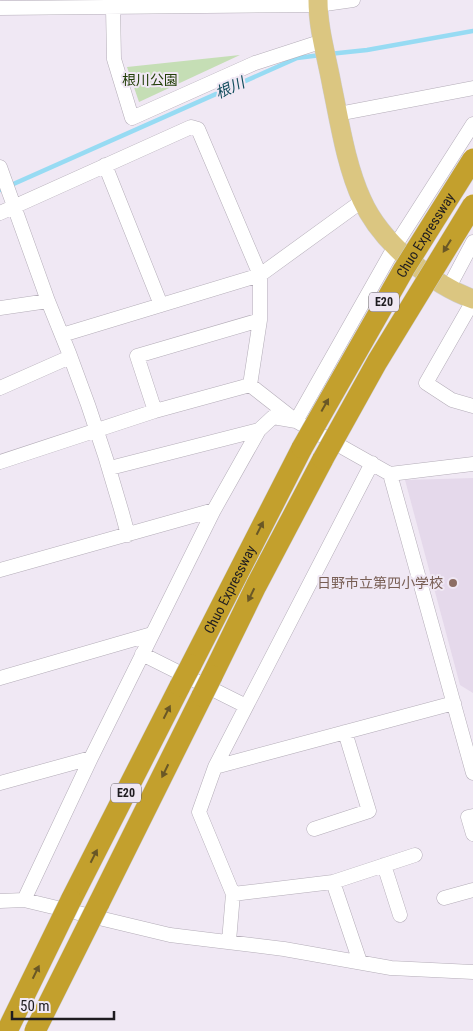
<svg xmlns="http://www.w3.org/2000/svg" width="473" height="1031" viewBox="0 0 473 1031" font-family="'Roboto Condensed','Noto Sans JP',sans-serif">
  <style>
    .built { fill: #e5d9eb }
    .green { fill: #c5deb5 }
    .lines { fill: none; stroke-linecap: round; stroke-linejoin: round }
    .stream { stroke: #97dbf3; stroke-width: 4.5 }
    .minor-casing { stroke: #b4adb8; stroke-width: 15 }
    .major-casing { stroke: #cecdce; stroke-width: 20 }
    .highway-casing { stroke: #cecdce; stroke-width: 22 }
    .minor { stroke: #fff; stroke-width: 14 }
    .major { stroke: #dbc681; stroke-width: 19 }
    .highway { stroke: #c3a02d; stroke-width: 21 }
    .highway-bridge-casing { stroke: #cecdce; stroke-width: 22; stroke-linecap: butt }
    .highway-bridge { stroke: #c3a02d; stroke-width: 21 }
    .oneway { fill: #695726 }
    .education-dot { fill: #8d6e63; stroke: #f0e8f4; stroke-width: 2 }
    .labels { text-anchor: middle; stroke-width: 4; stroke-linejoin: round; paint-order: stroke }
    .shield { fill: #f0e8f4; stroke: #5e5960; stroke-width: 1 }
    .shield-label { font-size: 12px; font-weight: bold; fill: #1f1c20 }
    .park-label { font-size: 14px; fill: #233f09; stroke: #f0e8f4 }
    .street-label { font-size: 14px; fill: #1f1c20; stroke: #f0e8f4 }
    .education-label { font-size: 14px; fill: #785e54; stroke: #f0e8f4; text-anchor: end }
    .water-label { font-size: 15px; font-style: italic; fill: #0e4a5a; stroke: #f0e8f4 }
  </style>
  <rect width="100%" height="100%" fill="#f0e8f4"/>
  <!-- built -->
  <path class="built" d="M 473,478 L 473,693 L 460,685 L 405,480 Z"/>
  <!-- green -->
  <path class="green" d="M 240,55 L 139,102 L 127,67 Z"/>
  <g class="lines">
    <!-- stream -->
    <path class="stream" d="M 329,54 L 367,50 L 473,31
      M 0,190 L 297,58 L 321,55"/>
    <defs>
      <path id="minor" d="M 0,8 L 318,5 L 353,0
        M 113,8 L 114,59 L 132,118 L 255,63 L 323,41
        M 338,114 L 473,88
        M 105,165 L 161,305
        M 0,167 L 48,301
        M 0,213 L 191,127 L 198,129 L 260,275 L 260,320 L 250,385
        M 448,289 L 473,242
        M 473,301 L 426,383 L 452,400 L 473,406
        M 0,308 L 48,301 C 80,377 107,455 128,535
        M 62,335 L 260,275 L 362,201
        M 250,385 L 296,421 L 390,474 L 473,464
        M 0,388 L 70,357
        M 155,411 L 137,356 L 260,320
        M 0,462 L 155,411 L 250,385
        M 110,468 L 259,430
        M 390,474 L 473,773
        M 0,570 L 214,510
        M 142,654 L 246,706
        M 0,678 L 152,634
        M 215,767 L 454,703
        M 0,783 L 91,758
        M 473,816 L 468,817 L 473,834
        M 314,829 L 369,811 L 345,732
        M 384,865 L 400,915
        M 333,882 L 360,962
        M 233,894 L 333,882 L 415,855
        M 444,898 L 473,890
        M 24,900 L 91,758 L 214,510 L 259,430 L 273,417 L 296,421 L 395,246 L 473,124
        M 0,901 L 24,900 L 170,935 L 284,949 L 391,968 L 473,972
        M 229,941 L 233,894 L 199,812 L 215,767 L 372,463"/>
      <path id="major" d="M 318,0 C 318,29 327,58 332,86 C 340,124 346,165 362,200 C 380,241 432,285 473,299"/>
      <g id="highway">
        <path id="s1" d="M 191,665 L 302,448"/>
        <path d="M 212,676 L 256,586 L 323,459"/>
        <path d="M 71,900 L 180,686"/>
        <path d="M 99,903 L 202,696"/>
      </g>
    </defs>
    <!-- minor casing -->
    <use href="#minor" class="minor-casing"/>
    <!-- major casing -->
    <use href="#major" class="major-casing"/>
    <!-- highway casing -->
    <use href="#highway" class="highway-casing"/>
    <!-- minor -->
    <use href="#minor" class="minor"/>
    <!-- major -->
    <use href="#major" class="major"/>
    <!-- highway -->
    <use href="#highway" class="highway"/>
    <defs>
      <g id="highway-bridge">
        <path id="s2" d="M 302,448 L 404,269 L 473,159"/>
        <path d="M 323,459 L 377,362 L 473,205"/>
        <path d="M 180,686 L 191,665"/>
        <path d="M 202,696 L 212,676"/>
        <path d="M 7,1031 L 71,900"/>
        <path d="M 35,1031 L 99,903"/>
      </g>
    </defs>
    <!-- highway-bridge casing -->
    <use href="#highway-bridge" class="highway-bridge-casing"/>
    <!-- highway-bridge -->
    <use href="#highway-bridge" class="highway-bridge"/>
  </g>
  <!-- one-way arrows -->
  <defs><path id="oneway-solid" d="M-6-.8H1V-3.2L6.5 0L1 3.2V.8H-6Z" transform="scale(1.25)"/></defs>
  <g class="oneway">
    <use href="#oneway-solid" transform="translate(447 246) rotate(122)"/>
    <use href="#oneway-solid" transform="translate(325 405) rotate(-61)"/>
    <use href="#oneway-solid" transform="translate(260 528) rotate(-63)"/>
    <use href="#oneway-solid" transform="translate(251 595) rotate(116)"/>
    <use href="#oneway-solid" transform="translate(167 712) rotate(-63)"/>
    <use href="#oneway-solid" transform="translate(165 771) rotate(116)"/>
    <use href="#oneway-solid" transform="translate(94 856) rotate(-63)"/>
    <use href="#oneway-solid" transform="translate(36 972) rotate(-64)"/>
  </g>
  <!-- markers -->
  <circle class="education-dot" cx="453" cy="583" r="5"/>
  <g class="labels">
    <!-- shield labels -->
    <g class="shield">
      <rect x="369" y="292.5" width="30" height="19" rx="4"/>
      <rect x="111" y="783.5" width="30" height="19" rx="4"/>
    </g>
    <g class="shield-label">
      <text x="384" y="306">E20</text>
      <text x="126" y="797">E20</text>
    </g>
    <!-- park labels -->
    <g class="park-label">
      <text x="150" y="85">根川公園</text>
    </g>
    <!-- street labels -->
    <g class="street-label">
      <text dy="5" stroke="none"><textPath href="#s2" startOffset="246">Chuo Expressway</textPath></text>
      <text dy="5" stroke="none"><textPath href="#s1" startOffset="85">Chuo Expressway</textPath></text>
    </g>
    <!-- education labels -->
    <g class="education-label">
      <text x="443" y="588">日野市立第四小学校</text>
    </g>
    <!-- water labels -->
    <g class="water-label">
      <text transform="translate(230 88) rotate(-24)" y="5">根川</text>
    </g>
  </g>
  <!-- scale -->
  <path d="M12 1011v8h102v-8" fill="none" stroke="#1f1c20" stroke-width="2.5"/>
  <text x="20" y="1011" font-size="15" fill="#1f1c20" stroke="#f0e8f4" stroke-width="4" paint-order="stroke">50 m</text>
</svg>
